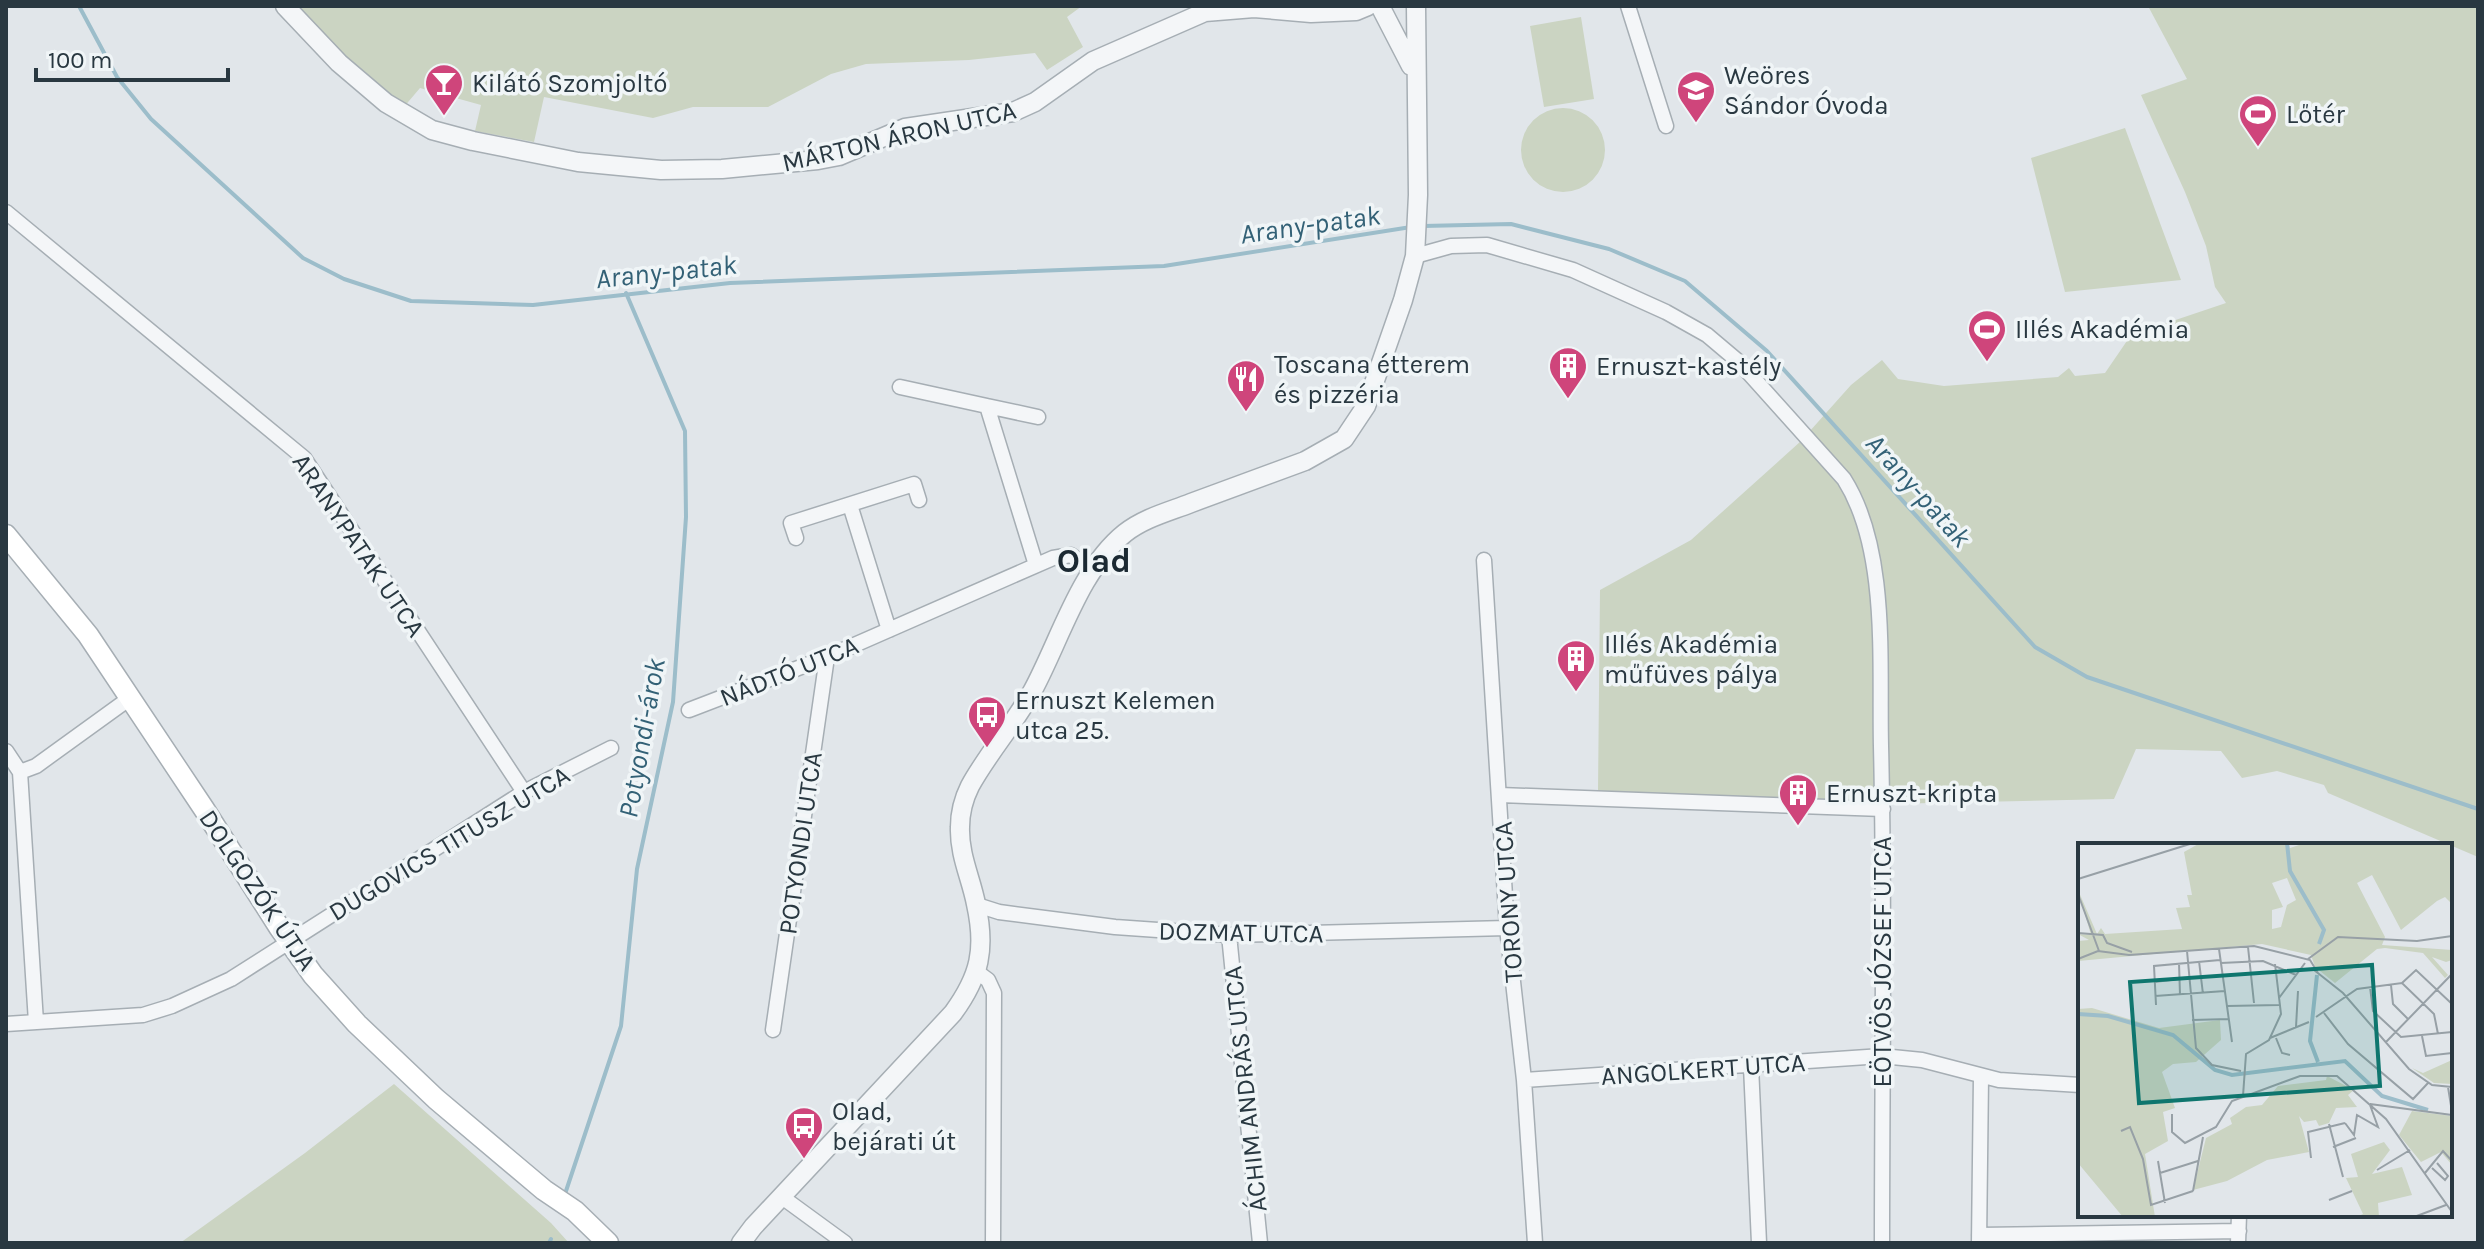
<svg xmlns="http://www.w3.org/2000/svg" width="2484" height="1249" viewBox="0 0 2484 1249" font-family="Karla,sans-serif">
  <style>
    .green { fill: #cbd4c2 }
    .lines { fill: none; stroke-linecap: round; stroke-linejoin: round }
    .stream { stroke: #9cbdca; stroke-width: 4 }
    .minor-casing { stroke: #a6aeb4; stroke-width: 17 }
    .tertiary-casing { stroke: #a6aeb4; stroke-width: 21 }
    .secondary-casing { stroke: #a6aeb4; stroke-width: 23 }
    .minor { stroke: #f4f6f8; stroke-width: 14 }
    .tertiary { stroke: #f4f6f8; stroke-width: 18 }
    .secondary { stroke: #fff; stroke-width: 20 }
    .labels { text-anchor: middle; stroke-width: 7; stroke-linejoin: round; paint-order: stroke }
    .poi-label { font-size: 26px; fill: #293841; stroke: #f0f5f7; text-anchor: start }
    .street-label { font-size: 26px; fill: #293841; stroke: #f0f5f7 }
    .water-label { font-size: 28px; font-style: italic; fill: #336176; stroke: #f0f5f7 }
    .district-label { font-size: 34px; font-weight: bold; fill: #1b2932; stroke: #f0f5f7 }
    .inset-river { fill: none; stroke: #9cbdca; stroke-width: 4 }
    .inset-road { fill: none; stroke: #97a0a6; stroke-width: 2 }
    .view { fill: #0f766e; fill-opacity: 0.15; stroke: #0f766e; stroke-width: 4 }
    .inset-edge { fill: none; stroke: #293841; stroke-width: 4 }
  </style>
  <rect width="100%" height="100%" fill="#e1e6ea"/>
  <!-- green -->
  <path class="green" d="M 294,6 L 1082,6 L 1067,17 L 1083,47 L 1047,70 L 1035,53 L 969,60 L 866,64 L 831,74 L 768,107 L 693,107 L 653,118 L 544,97 L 534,142 L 475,131 L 481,105 L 420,88 L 403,108 L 345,61 Z
    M 2148,6 L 2478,6 L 2478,857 L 2328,793 L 2324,785 L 2277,771 L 2242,778 L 2221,751 L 2136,749 L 2114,799 L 1887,804 L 1598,791 L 1600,590 L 1691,540 L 1801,441 L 1851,385 L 1882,360 L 1898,379 L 1944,386 L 2058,377 L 2069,368 L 2075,376 L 2105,373 L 2131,335 L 2226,303 L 2215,287 L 2206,246 L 2185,192 L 2141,95 L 2187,79 Z
    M 1581,17 L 1594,99 L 1544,107 L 1530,26 Z
    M1521 150a42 42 0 1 1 84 0a42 42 0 1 1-84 0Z
    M 2125,128 L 2181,280 L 2065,292 L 2031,158 Z
    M 394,1084 L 551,1223 L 569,1243 L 180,1243 L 305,1153 Z"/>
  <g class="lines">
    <!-- stream -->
    <path class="stream" d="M 79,6 L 117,77 L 151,119 L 303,258 L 344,279 L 411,301 L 533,305 L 730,283 L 1164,266 L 1411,227
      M 1423,226 L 1511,224 L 1609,249 L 1685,281 L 1767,351 L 2035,647 L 2087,677 L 2478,809
      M 566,1191 L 621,1026 L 637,869 L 673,702 L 686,517 L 685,431 L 626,293
      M 549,1243 L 551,1239"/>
    <defs>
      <path id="minor" d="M 1628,6 L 1666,126
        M 6,212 L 304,458 L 524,792
        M 1415,256 L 1451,246 L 1487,245 L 1573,270 L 1666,312 L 1707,335 L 1739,362 L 1844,479 C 1889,550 1879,663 1881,746 C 1885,911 1882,1077 1882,1243
        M 900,387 L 987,406 L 1036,565
        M 987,406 L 1038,417
        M 850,505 L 889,630
        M 796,538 L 791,523 L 914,484 L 919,500
        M 1484,560 L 1507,928 L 1524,1080 L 1535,1243
        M 689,710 L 827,657 L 1053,558 L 1071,555 L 1093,571
        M 6,751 L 20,772 L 36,1022
        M 20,772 L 36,766 L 130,698
        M 1500,795 L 1883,809
        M 977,905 L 999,912 L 1115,927 L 1229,935 L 1507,928
        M 1229,935 L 1260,1243
        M 977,972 L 988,980 L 994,993 L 993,1243
        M 6,1024 L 143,1015 L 172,1006 L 231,979 L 524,792 L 611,748
        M 773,1030 L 827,657
        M 1751,1066 L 1759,1243
        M 1524,1080 L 1882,1056 L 1922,1060 L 1999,1080 L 2080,1085
        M 782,1197 L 845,1243
        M 1979,1235 L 2239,1231
        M 1979,1243 L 1981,1077
        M 2238,1243 L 2239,1215"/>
      <path id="tertiary" d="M 285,6 L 339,63 L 386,103 L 432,130 L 473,141 L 578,162 L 661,170 L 722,169 L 818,160 L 839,156 L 905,128 L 1013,112 L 1035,102 L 1093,61 L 1205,12 L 1254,8 L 1311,13 L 1356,11 L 1368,6
        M 1380,6 L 1411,66
        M 741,1243 L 753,1227 L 953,1013 C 980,976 986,949 976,904 C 971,878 959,855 960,827 C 960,814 964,798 970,786 C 988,753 1015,723 1033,690 C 1060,640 1080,569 1125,533 C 1144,518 1168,512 1191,503 C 1229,489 1267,475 1305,461 L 1344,439 L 1366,406 L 1403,300 L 1415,256 L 1418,195 L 1416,6"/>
      <path id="secondary" d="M 6,535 L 88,635 L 204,809 L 279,927 L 313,975 L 357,1024 L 436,1099 L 544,1190 L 575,1211 L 608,1243"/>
    </defs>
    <!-- minor casing -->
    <use href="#minor" class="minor-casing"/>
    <!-- tertiary casing -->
    <use href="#tertiary" class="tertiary-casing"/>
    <!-- secondary casing -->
    <use href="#secondary" class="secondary-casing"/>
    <!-- minor -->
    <use href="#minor" class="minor"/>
    <!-- tertiary -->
    <use href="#tertiary" class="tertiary"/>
    <!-- secondary -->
    <use href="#secondary" class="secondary"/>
  </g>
  <!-- icons -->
  <defs>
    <symbol id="bar-pin" viewBox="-11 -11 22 30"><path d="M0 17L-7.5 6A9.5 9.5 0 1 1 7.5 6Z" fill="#cf457b" stroke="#f0f5f7"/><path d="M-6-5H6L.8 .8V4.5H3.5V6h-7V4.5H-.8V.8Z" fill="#fff"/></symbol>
    <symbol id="school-pin" viewBox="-11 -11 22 30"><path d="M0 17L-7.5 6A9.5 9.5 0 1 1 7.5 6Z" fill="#cf457b" stroke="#f0f5f7"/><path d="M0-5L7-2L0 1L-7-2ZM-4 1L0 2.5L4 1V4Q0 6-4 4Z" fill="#fff"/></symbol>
    <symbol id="stadium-pin" viewBox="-11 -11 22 30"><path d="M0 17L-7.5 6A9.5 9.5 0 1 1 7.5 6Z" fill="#cf457b" stroke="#f0f5f7"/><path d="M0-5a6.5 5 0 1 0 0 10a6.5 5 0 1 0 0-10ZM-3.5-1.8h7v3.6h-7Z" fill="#fff"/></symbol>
    <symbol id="building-pin" viewBox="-11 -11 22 30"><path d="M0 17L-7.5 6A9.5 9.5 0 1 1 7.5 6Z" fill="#cf457b" stroke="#f0f5f7"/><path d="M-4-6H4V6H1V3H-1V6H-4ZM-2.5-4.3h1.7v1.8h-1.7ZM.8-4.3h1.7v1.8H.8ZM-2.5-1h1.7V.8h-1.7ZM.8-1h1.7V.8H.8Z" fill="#fff"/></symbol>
    <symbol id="restaurant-pin" viewBox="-11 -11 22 30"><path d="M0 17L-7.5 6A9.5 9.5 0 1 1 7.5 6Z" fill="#cf457b" stroke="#f0f5f7"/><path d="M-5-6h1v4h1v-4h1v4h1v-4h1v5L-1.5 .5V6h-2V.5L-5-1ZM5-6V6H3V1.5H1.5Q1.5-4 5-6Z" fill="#fff"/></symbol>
    <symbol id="bus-pin" viewBox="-11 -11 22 30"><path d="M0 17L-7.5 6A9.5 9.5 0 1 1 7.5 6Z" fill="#cf457b" stroke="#f0f5f7"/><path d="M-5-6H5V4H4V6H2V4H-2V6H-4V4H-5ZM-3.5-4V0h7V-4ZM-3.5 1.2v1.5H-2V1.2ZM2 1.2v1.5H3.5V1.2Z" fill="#fff"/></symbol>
  </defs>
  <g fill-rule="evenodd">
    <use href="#bar-pin" x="422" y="61" width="44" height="60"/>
    <use href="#school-pin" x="1674" y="68" width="44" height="60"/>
    <use href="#stadium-pin" x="2236" y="92" width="44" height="60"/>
    <use href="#stadium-pin" x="1965" y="307" width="44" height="60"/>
    <use href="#building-pin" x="1546" y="344" width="44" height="60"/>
    <use href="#restaurant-pin" x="1224" y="357" width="44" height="60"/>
    <use href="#building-pin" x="1554" y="637" width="44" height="60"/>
    <use href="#bus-pin" x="965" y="693" width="44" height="60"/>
    <use href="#building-pin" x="1776" y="771" width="44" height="60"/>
    <use href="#bus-pin" x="782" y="1104" width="44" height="60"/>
  </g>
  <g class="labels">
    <!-- poi labels -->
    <g class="poi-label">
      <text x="1724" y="84">Weöres<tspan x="1724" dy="30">Sándor Óvoda</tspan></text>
      <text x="472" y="92">Kilátó Szomjoltó</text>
      <text x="2286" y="123">Lőtér</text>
      <text x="2015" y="338">Illés Akadémia</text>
      <text x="1274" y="373">Toscana étterem<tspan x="1274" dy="30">és pizzéria</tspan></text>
      <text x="1596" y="375">Ernuszt-kastély</text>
      <text x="1604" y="653">Illés Akadémia<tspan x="1604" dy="30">műfüves pálya</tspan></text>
      <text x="1015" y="709">Ernuszt Kelemen<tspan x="1015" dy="30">utca 25.</tspan></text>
      <text x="1826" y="802">Ernuszt-kripta</text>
      <text x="832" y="1120">Olad,<tspan x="832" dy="30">bejárati út</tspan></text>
    </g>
    <!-- street labels -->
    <g class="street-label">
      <text transform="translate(899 136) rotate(-13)" y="9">MÁRTON ÁRON UTCA</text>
      <text transform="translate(359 545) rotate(56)" y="9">ARANYPATAK UTCA</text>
      <text transform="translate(789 671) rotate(-22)" y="9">NÁDTÓ UTCA</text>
      <text transform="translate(449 843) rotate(-31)" y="9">DUGOVICS TITUSZ UTCA</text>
      <text transform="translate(800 843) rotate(-82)" y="9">POTYONDI UTCA</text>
      <text transform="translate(258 890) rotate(56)" y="9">DOLGOZÓK ÚTJA</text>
      <text transform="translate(1508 902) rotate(-94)" y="9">TORONY UTCA</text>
      <text transform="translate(1241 932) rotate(1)" y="9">DOZMAT UTCA</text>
      <text transform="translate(1882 962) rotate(-90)" y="9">EÖTVÖS JÓZSEF UTCA</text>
      <text transform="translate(1703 1069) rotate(-4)" y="9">ANGOLKERT UTCA</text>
      <text transform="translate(1245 1089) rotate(-96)" y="9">ÁCHIM ANDRÁS UTCA</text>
    </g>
    <!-- water labels -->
    <g class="water-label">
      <text transform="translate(1310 224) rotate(-8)" y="10">Arany-patak</text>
      <text transform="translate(666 271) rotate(-6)" y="10">Arany-patak</text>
      <text transform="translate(1919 490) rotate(48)" y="10">Arany-patak</text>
      <text transform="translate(641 738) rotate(-80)" y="10">Potyondi-árok</text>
    </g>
    <!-- district labels -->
    <g class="district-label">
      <text x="1094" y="572">Olad</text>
    </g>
  </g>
  <!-- overview -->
  <g transform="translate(2078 843)">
    <rect width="374" height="374" fill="#e1e6ea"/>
    <path d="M 122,0 L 210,0 L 212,5 L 227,0 L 374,0 L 374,61 L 367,54 L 359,58 L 323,87 L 294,32 L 279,40 L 307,94 L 304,102 L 374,107 L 374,117 L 368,119 L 354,114 L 370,132 L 367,135 L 345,110 L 307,105 L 299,106 L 257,140 L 237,124 L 233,112 L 184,101 L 0,118 L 0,98 L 11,97 L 0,91 L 13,92 L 0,47 L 19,91 L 23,85 L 27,91 L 104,86 L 98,65 L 112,64 L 109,52 L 114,52 L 106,9 ZM 209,35 L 218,57 L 209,62 L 203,84 L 194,86 L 194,67 L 205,64 L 194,40 ZM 14,165 L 81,185 L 142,177 L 143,197 L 118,219 L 95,221 L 84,229 L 97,265 L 85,269 L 90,298 L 67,311 L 77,374 L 45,374 L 0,320 L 0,166 ZM 374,217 L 374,241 L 356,240 L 334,225 L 345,230 ZM 249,233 L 276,247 L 270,252 L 279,264 L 258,265 L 251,280 L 241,283 L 238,277 L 226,279 L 221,273 L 231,309 L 189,317 L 149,338 L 115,347 L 128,295 L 154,281 L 152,275 L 168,264 L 184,262 L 200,243 L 248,237 ZM 334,268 L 374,273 L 374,322 L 363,309 L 343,319 L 321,292 ZM 306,299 L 312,307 L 294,331 L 324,324 L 334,352 L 300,360 L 301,374 L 278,374 L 285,371 L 268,335 L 280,334 L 273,311 Z" fill="#cbd4c2" fill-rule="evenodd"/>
    <path class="inset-river" d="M 209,0 L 212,28 L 246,87 L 241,101M 239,132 L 232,198 L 240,219M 0,171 L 30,173 L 95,192 L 137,227 L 154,232 L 267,218 L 304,253 L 350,267"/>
    <path class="inset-road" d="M 0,36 L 115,0M 0,51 L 21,108M 0,90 L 25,92 L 29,100 L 54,109M 170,104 L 176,160M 141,106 L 154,199M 109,108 L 118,205 L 134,222 L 163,228M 0,116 L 20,108 L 51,112 L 176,103 L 232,117 L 240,130M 230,116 L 260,94 L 339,98 L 374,93M 121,118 L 125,151M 101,120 L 102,152M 143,120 L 185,118 L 218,132M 236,127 L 265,150 L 331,226 L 354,242 L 374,244M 76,139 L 102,136M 324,140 L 338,127 L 374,161M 313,142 L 315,161 L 330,176M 292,144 L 295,168 L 323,194 L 374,189M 77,153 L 147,148M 201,155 L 227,120M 78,162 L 76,123 L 142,117M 149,163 L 201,162M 246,170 L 270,201 L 335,256 L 350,240M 238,174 L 279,146 L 324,140 L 356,171 L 360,191M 114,177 L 151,176M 218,184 L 220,148M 344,193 L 348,213 L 374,210M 192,195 L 231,179M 198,195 L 204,210 L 212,212M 308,199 L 374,131M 370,244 L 374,269M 165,253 L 168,211 L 191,197 L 203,171 L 197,121M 292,261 L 374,272M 94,271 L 94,289 L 107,300 L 138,284 L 154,258 L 222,233 L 259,233 L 308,276 L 374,369M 267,280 L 276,292 L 279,272 L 300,284 L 292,262M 251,281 L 265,334M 43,288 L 52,284 L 65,316 L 73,362 L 115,348M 255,304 L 278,295M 233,315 L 230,289 L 267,280M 80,318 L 87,360M 354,325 L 367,337 L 370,333 L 359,320M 299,327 L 332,307M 82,330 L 120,318M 347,330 L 365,308 L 374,318M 115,348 L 125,294M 251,357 L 274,348M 336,374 L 368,362"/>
    <path class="view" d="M 294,122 L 302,243 L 61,260 L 52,139 Z"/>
    <rect width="374" height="374" class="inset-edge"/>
  </g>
  <!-- border -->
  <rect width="2484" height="1249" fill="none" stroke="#293841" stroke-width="16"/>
  <!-- scale -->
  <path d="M36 68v12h192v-12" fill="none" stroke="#293841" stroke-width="4"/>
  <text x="48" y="68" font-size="24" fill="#293841" stroke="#f0f5f7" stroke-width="6" paint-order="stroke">100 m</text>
</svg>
